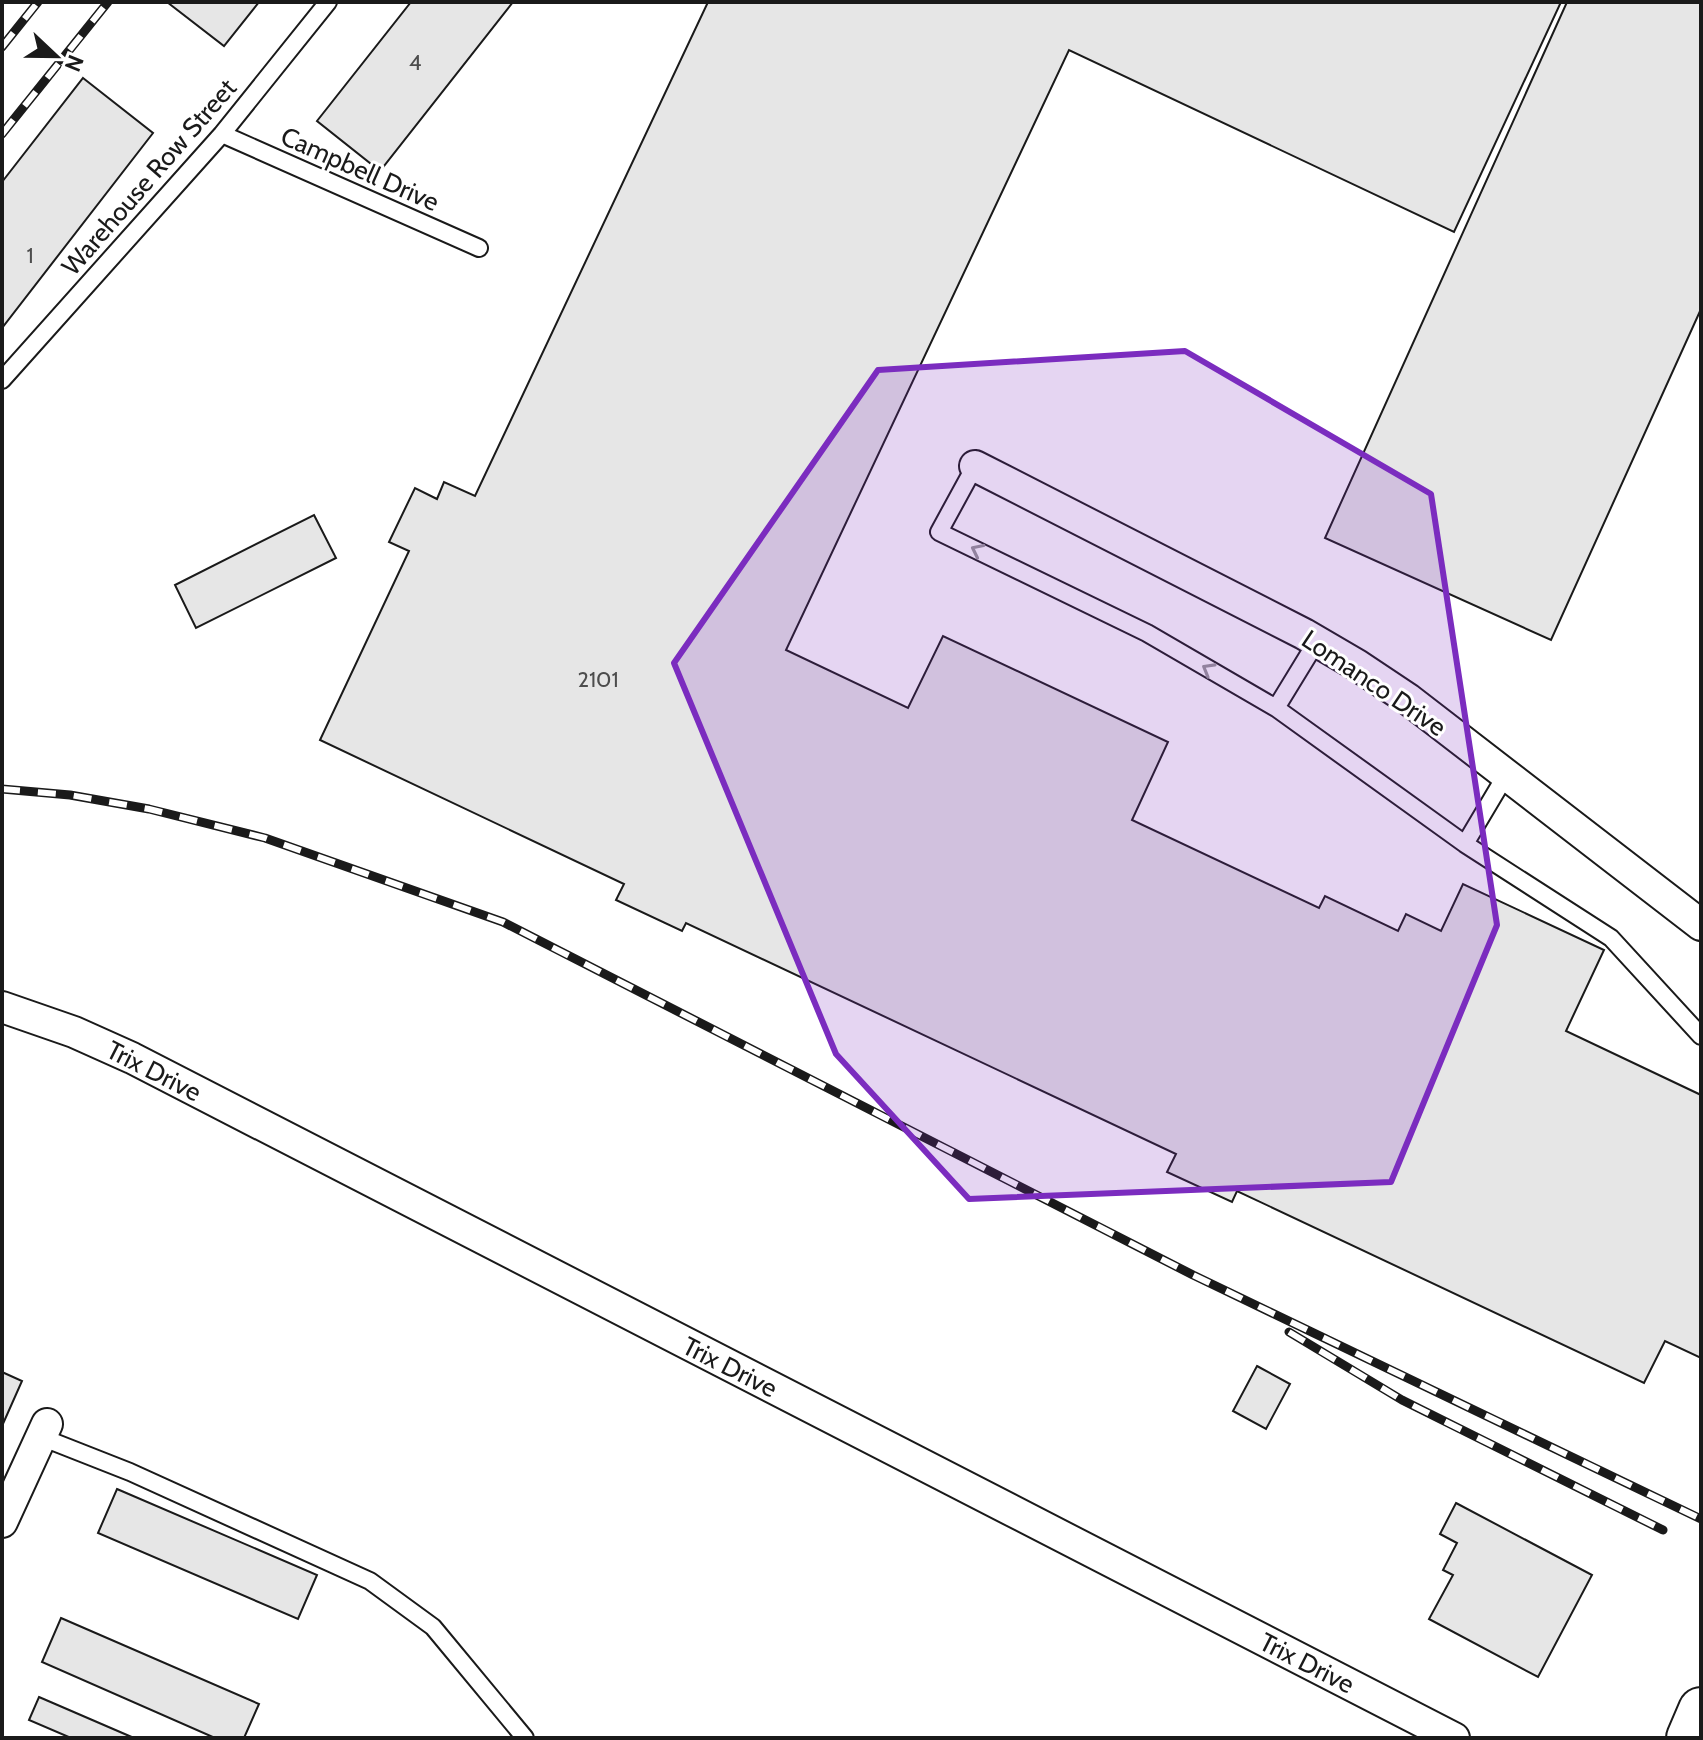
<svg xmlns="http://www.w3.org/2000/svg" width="1703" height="1740" viewBox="0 0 1703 1740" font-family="Cabin,sans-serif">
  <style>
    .building { fill: #e6e6e6; stroke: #1a1a1a; stroke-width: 2 }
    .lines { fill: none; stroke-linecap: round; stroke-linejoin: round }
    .lane-casing { stroke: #1a1a1a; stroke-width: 20 }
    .street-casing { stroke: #1a1a1a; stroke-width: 34 }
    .secondary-casing { stroke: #1a1a1a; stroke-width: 48 }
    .lane { stroke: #fff; stroke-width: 16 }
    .street { stroke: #fff; stroke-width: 30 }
    .secondary { stroke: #fff; stroke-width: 44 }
    .rail-casing { stroke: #1a1a1a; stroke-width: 9 }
    .rail { stroke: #fff; stroke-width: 6; stroke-dasharray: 18; stroke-linecap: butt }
    .oneway { stroke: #989898 }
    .marked { fill: #7b2cbf; fill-opacity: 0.2; stroke: #7b2cbf; stroke-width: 6; stroke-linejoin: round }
    .labels { text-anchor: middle; stroke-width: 6; stroke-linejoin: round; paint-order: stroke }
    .number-label { font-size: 22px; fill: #4d4d4d }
    .street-label { font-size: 26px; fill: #1a1a1a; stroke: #fff }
  </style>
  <rect width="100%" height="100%" fill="#fff"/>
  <!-- building -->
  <path class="building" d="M 167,2 L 259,2 L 224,46 Z
    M 411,2 L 513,2 L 380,171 L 317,121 Z
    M 708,2 L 1561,2 L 1454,232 L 1069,50 L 786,650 L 908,708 L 943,636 L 1168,742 L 1132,820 L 1319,908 L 1325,896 L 1398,931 L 1406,914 L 1441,931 L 1463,884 L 1604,950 L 1566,1031 L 1701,1095 L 1701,1358 L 1665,1341 L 1644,1383 L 1237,1191 L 1232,1202 L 1167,1172 L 1176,1154 L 686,923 L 682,931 L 616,900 L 624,884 L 320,740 L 409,551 L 389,542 L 415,488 L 437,499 L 444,482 L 475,496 Z
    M 1567,2 L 1701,2 L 1701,309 L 1551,640 L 1325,538 Z
    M 83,78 L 153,133 L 2,328 L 2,182 Z
    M 314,515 L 336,558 L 196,628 L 175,585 Z
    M 1257,1366 L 1290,1384 L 1266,1429 L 1233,1411 Z
    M 2,1372 L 22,1381 L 2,1426 Z
    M 117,1489 L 317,1575 L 298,1619 L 98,1533 Z
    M 1456,1503 L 1592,1575 L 1538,1677 L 1429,1619 L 1453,1575 L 1443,1570 L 1457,1543 L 1440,1534 Z
    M 61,1618 L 259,1704 L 244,1738 L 215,1738 L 42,1662 Z
    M 39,1697 L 134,1738 L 71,1738 L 29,1720 Z"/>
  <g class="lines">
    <defs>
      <path id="lane" d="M 222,134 L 479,248
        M 2,380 L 222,134 L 328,2
        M 975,466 L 939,532 L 1147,633 L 1276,708
        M 1317,641 L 1276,708 L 1465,844
        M 1506,775 L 1465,844 L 1611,938 L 1701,1036
        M 41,1437 L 130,1472 L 370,1581 L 433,1627 L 525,1738"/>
      <path id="street" d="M 975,466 L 1304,634 L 1357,665 L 1408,699 L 1701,925
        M 2,1007 L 74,1032 L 132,1058 L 1454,1738
        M 2,1522 L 47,1424"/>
      <path id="secondary" d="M 1689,1738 L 1701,1710"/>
    </defs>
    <!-- lane casing -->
    <use href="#lane" class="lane-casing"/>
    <!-- street casing -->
    <use href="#street" class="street-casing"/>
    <!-- secondary casing -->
    <use href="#secondary" class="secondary-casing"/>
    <!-- lane -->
    <use href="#lane" class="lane"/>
    <!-- street -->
    <use href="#street" class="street"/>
    <!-- secondary -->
    <use href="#secondary" class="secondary"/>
    <defs>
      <path id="rail" d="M 2,47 L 38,2
        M 2,134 L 108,2
        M 2,789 L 70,795 L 149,809 L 265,838 L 503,922 L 1193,1275 L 1701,1519
        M 1289,1332 L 1402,1400 L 1663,1530"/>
    </defs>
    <!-- rail casing -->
    <use href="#rail" class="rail-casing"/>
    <!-- rail -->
    <use href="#rail" class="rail"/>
  </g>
  <!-- one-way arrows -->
  <defs><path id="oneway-chevron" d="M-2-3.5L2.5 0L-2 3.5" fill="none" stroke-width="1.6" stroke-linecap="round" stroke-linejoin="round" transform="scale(2)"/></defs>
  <g class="oneway">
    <use href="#oneway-chevron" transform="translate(977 550) rotate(-154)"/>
    <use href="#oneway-chevron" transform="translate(1208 669) rotate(-150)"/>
  </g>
  <!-- marked area -->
  <path class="marked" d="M 1185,351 L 1431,494 L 1497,925 L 1391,1182 L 969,1199 L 836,1054 L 674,663 L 878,370 Z"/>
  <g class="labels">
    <!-- number labels -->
    <g class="number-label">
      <text x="415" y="70">4</text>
      <text x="30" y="263">1</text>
      <text x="598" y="687">2101</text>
    </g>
    <!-- street labels -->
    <g class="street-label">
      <text transform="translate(360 169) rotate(24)" y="9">Campbell Drive</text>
      <text transform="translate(149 177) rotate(-49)" y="9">Warehouse Row Street</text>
      <text transform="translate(1374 683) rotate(34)" y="9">Lomanco Drive</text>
      <text transform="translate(154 1071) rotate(27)" y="9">Trix Drive</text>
      <text transform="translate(730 1367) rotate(27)" y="9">Trix Drive</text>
      <text transform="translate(1307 1663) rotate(27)" y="9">Trix Drive</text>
    </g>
  </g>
  <!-- border -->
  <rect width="1703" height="1740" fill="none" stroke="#1a1a1a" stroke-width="8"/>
  <!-- north arrow -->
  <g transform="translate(56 56) rotate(112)" stroke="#ffffff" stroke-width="6" paint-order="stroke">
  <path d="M0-6L14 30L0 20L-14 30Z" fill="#1a1a1a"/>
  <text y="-12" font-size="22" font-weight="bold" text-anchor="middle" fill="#1a1a1a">N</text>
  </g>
</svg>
